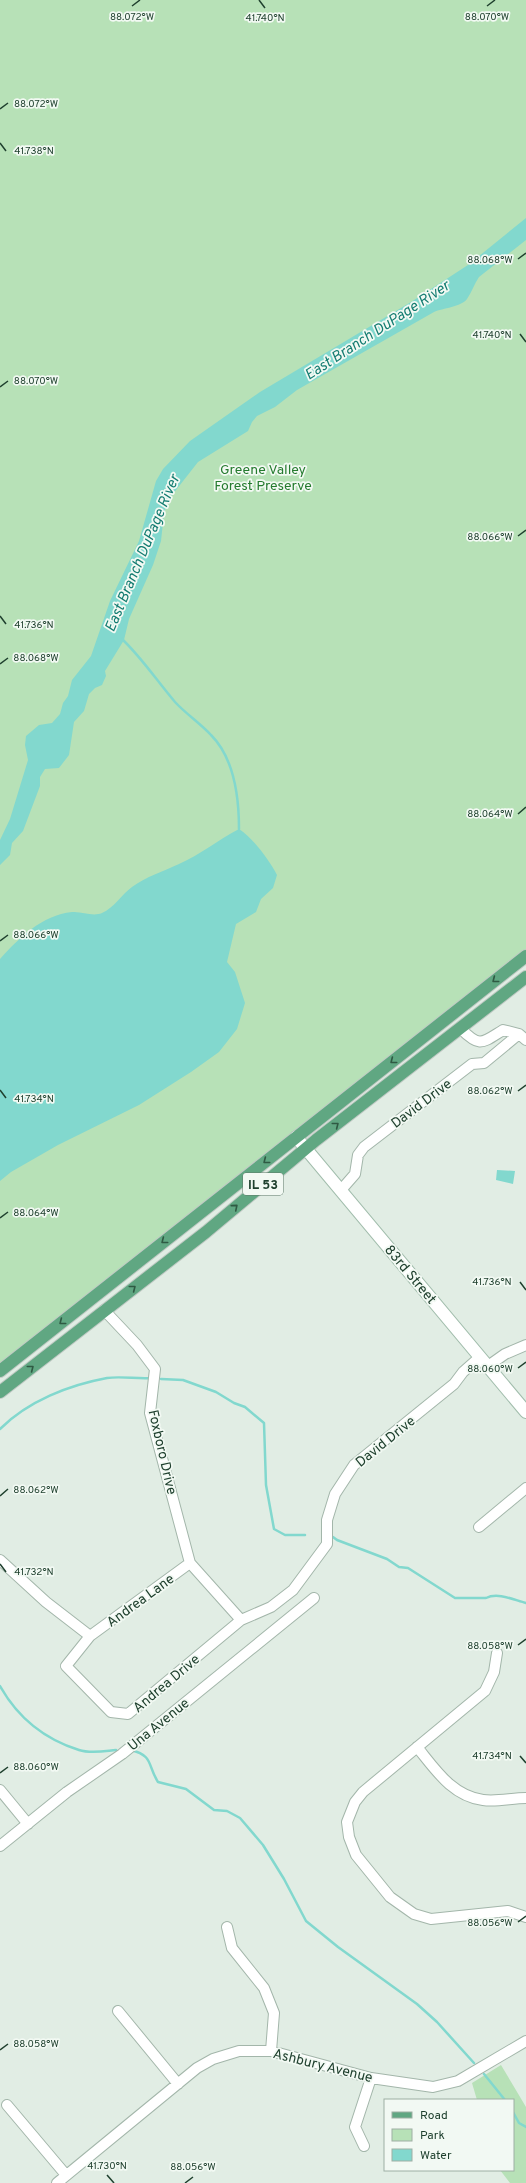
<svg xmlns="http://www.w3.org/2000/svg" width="526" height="2183" viewBox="0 0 526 2183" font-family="Overpass,sans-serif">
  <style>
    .green { fill: #b7e1b7 }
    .water { fill: #82d8ce }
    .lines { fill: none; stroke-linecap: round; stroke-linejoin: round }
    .stream { stroke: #82d8ce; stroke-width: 2.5 }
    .minor-casing { stroke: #a3b6aa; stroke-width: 12 }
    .secondary-casing { stroke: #a1bdac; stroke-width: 14 }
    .primary-casing { stroke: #c0cac4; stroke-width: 14 }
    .minor { stroke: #fff; stroke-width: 10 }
    .secondary { stroke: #fff; stroke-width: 12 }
    .primary { stroke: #60a782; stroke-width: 12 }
    .oneway { stroke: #2f5a43 }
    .ticks { fill: none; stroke: #1f402e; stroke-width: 1.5 }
    .labels { text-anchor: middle; stroke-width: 3.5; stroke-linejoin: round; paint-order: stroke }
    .shield { fill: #f2f9f3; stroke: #5e7869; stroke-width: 1 }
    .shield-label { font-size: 13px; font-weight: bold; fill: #1f402e }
    .park-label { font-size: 14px; fill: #257b2f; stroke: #f2f9f3 }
    .street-label { font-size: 14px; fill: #1f402e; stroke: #f2f9f3 }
    .water-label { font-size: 15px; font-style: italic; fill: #137c71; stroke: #f2f9f3 }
    .ticks-label { font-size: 10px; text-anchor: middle; fill: #1f402e; stroke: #f2f9f3; stroke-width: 3.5; stroke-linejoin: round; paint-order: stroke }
  </style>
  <rect width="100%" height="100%" fill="#e1ede4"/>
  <!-- green -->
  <path class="green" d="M 0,0 L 526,0 L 526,954 L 0,1364 Z
    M 501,2065 L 526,2107 L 526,2183 L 510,2183 L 500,2170 L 513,2170 L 513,2100 L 477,2100 L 472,2083 Z"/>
  <!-- water -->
  <path class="water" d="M 526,218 L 526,240 L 479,277 C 474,284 472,292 467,299 C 461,307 443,308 434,312 L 297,390 L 275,407 L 257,416 L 252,422 L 248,431 L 198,462 L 169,499 L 164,513 L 161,541 L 153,565 L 129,619 L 124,640 L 105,671 L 106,676 L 102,685 L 95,688 L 89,694 L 84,711 L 74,722 L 69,755 L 59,768 L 45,769 L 40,777 L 40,786 L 23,831 L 12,843 L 10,855 L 0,865 L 0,840 L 10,819 L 28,760 L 25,745 L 26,736 L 39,725 L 52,723 L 60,714 L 63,703 L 68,696 L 72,680 L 91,656 L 110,601 L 139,541 L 156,481 L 163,469 L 190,441 L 260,392 L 411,302 L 468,265 Z
    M 239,829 C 253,838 269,860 277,875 L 273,888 L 261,899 L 256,912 L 236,924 L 227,962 L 235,972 L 245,1003 L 237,1029 L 219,1052 L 191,1072 L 139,1105 L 58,1145 L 11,1172 L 0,1181 L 0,959 C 19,938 42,915 72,912 C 82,911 92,917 102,913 C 114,908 122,894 132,887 C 147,876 162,872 179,864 C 200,855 218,840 239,829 Z
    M 497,1170 L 515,1171 L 513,1184 L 496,1180 Z"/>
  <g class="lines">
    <!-- stream -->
    <path class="stream" d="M 122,639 C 142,658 157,681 175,702 C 186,714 200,723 211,735 C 234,758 239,798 239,829
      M 161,1379 L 183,1380 L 216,1392 L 234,1403 L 245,1407 L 264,1423 L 266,1485 L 274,1529 L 285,1535 L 305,1535
      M 0,1429 C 28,1401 69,1385 107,1378 C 121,1376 137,1379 151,1378
      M 333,1537 L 337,1540 L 387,1559 L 399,1567 L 408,1568 L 455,1598 L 486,1598 C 498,1592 514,1600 526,1603
      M 0,1686 C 18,1718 44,1739 79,1750 C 91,1754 105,1751 116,1750
      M 131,1750 C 154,1756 147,1765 158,1782 L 186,1789 L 214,1810 L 227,1811 L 240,1818 L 263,1845 L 284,1879 L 306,1921 L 338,1947 L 417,2004 L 437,2022 L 474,2063
      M 484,2074 L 505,2100
      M 513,2112 L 519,2123 L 526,2127"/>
    <defs>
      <path id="minor" d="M 461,1029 C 480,1048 482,1043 503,1030 L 519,1034 L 526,1040
        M 341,1190 L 355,1174 L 358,1155 L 364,1147 L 472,1064 L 484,1063 L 519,1034
        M 104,1310 L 137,1345 L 155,1369 L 150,1413 L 190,1563 L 241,1620
        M 488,1366 L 505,1354 L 526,1345
        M 479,1527 L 526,1488
        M 0,1560 L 46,1602 L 90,1636
        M 190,1563 L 90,1636 L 66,1666 L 111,1712 L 128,1714 L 241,1620 L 271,1607 L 293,1590 L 327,1544 L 327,1520 L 335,1494 L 354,1465 L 454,1384 L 463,1372 L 480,1357
        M 497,1653 L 494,1672 L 485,1691 L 363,1792 L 355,1802 L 347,1822 L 349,1837 L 356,1855 L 390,1897 L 414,1914 L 431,1919 L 508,1911 L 526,1917
        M 417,1747 C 435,1769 452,1796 483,1800 C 497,1802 512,1798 526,1798
        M 0,1790 L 28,1824
        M 0,1846 L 67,1792 L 122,1754 L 314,1598
        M 227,1927 L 232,1948 L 264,1988 L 274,2013 L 271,2051
        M 118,2011 L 178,2084
        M 7,2105 L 66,2175
        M 364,2146 L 355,2127 L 371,2078
        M 57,2183 L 197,2068 L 213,2059 L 239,2051 L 271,2051 L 371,2078 L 433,2087 L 458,2081 L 526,2041"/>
      <path id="secondary" d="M 296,1137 L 526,1412"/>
      <path id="primary" d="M 0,1371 L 526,956
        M 0,1392 L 206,1232 L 316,1140 L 526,977"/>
    </defs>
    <!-- minor casing -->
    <use href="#minor" class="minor-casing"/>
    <!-- secondary casing -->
    <use href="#secondary" class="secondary-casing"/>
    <!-- primary casing -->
    <use href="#primary" class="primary-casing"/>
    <!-- minor -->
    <use href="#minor" class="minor"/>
    <!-- secondary -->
    <use href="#secondary" class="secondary"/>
    <!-- primary -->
    <use href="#primary" class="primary"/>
  </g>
  <!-- one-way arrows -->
  <defs><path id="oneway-chevron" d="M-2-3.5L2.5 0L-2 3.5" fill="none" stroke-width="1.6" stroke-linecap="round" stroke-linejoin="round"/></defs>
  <g class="oneway">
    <use href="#oneway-chevron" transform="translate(495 980) rotate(142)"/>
    <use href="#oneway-chevron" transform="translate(393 1061) rotate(142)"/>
    <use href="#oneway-chevron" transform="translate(336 1125) rotate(-38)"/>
    <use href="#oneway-chevron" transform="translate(266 1161) rotate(142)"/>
    <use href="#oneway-chevron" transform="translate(235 1207) rotate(-40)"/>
    <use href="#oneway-chevron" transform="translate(164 1241) rotate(142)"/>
    <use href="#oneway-chevron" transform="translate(133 1288) rotate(-38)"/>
    <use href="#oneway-chevron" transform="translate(62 1322) rotate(142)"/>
    <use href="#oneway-chevron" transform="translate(31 1368) rotate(-38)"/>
  </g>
  <!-- ticks -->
  <path class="ticks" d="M 259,0 L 265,8M 132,6 L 140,0M 487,6 L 495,0M 0,109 L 8,103M 0,143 L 6,151M 518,259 L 526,253M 520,334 L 526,342M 0,387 L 8,381M 518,536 L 526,530M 0,616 L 6,624M 0,664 L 8,658M 518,814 L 526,807M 0,941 L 8,935M 0,1090 L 6,1098M 518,1091 L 526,1085M 0,1218 L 8,1212M 520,1282 L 526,1290M 518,1368 L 526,1362M 0,1496 L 8,1489M 0,1564 L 6,1572M 518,1645 L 526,1639M 520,1756 L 526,1763M 0,1773 L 8,1767M 518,1922 L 526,1916M 0,2050 L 8,2044M 107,2175 L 114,2183M 185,2183 L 193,2177"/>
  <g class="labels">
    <!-- shield labels -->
    <rect class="shield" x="243" y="1173" width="40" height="22" rx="3"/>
    <g class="shield-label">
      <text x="263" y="1189">IL 53</text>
    </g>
    <!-- park labels -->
    <g class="park-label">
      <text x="263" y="474">Greene Valley<tspan x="263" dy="16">Forest Preserve</tspan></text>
    </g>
    <!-- street labels -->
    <g class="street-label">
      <text transform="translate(421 1103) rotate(-37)" y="5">David Drive</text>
      <text transform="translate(411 1274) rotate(50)" y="5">83rd Street</text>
      <text transform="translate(385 1441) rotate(-39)" y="5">David Drive</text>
      <text transform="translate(163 1452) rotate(77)" y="5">Foxboro Drive</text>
      <text transform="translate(140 1600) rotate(-36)" y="5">Andrea Lane</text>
      <text transform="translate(166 1683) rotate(-40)" y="5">Andrea Drive</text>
      <text transform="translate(158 1724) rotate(-39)" y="5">Una Avenue</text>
      <text transform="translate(323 2065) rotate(14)" y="5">Ashbury Avenue</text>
    </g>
    <!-- water labels -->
    <g class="water-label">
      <text transform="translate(377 330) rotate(-33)" y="5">East Branch DuPage River</text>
      <text transform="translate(142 553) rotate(-67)" y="5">East Branch DuPage River</text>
    </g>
  </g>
  <g class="ticks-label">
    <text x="132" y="20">88.072°W</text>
    <text x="487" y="20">88.070°W</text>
    <text x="265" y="21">41.740°N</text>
    <text x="36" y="107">88.072°W</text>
    <text x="34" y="154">41.738°N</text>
    <text x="490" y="263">88.068°W</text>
    <text x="492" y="338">41.740°N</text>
    <text x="36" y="384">88.070°W</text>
    <text x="490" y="540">88.066°W</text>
    <text x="34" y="628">41.736°N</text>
    <text x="36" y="661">88.068°W</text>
    <text x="490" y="817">88.064°W</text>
    <text x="36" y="938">88.066°W</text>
    <text x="490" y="1094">88.062°W</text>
    <text x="34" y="1102">41.734°N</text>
    <text x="36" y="1216">88.064°W</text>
    <text x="492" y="1285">41.736°N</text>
    <text x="490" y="1372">88.060°W</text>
    <text x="36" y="1493">88.062°W</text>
    <text x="34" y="1575">41.732°N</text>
    <text x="490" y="1649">88.058°W</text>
    <text x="492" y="1759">41.734°N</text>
    <text x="36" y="1770">88.060°W</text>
    <text x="490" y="1926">88.056°W</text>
    <text x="36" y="2047">88.058°W</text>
    <text x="107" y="2169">41.730°N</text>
    <text x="193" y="2170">88.056°W</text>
  </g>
  <!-- legend -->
  <rect x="384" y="2099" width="130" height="72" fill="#f2f9f3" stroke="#9eafa4"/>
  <rect x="392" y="2112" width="20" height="6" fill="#60a782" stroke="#9eafa4"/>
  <text x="420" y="2119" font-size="12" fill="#1f402e">Road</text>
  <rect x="392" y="2129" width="20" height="12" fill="#b7e1b7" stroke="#9eafa4"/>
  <text x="420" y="2139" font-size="12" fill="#1f402e">Park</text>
  <rect x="392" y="2149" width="20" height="12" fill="#82d8ce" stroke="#9eafa4"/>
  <text x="420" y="2159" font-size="12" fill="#1f402e">Water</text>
</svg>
